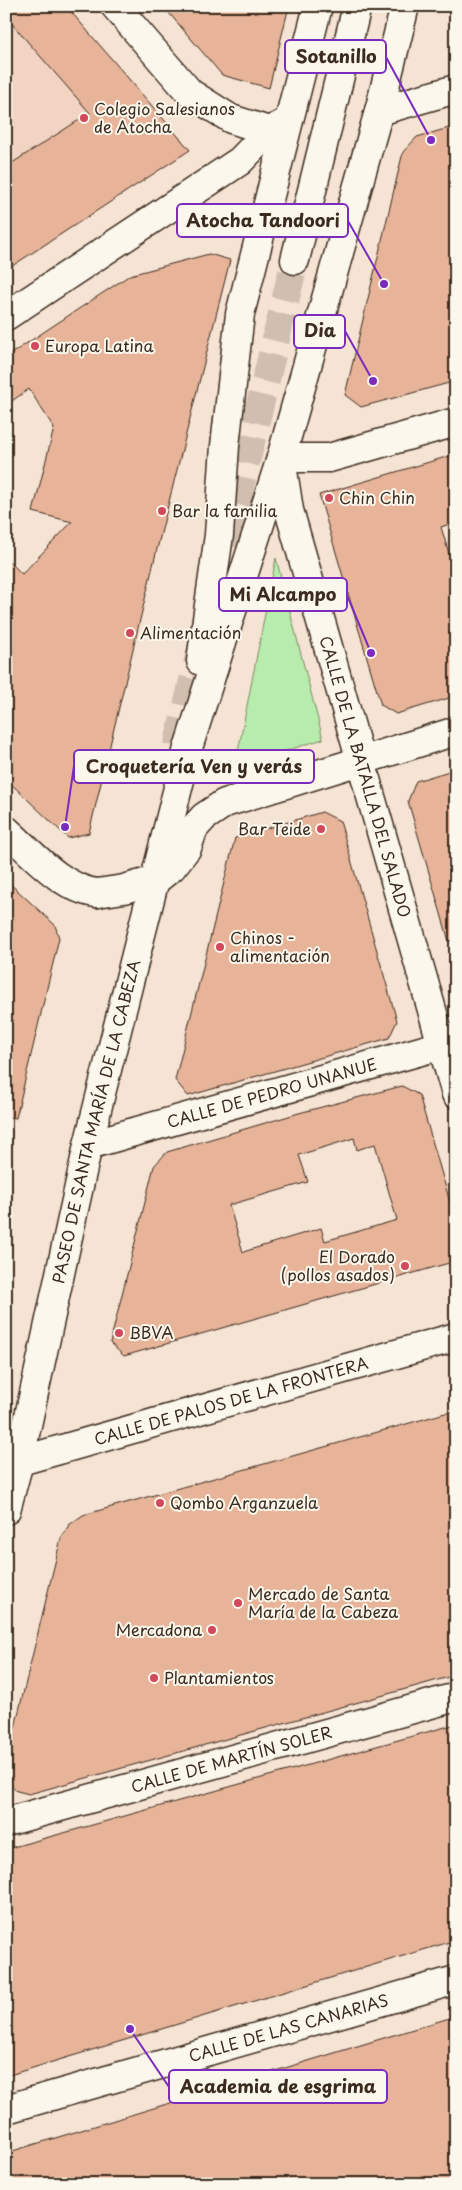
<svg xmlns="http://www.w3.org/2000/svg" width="462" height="2190" viewBox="0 0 462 2190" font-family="'Playpen Sans',sans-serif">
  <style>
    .built { fill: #f1d5c2 }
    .green { fill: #b8ecad; stroke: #7a8b66 }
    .building { fill: #e7b499; stroke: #3b2a1e; fill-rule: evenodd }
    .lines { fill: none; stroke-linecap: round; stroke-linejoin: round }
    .primary-tunnel { stroke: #d0beaf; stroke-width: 28; stroke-dasharray: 28 14; stroke-linecap: butt }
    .street-casing { stroke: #3b2a1e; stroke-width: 31 }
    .secondary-casing { stroke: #3b2a1e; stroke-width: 31 }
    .primary-casing { stroke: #3b2a1e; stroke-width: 31 }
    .street { stroke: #fbf7ec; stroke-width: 28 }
    .secondary { stroke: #fbf7ec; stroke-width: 28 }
    .primary { stroke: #fbf7ec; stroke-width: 28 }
    .poi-dot { fill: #d1495b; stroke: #fbf7ec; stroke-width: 2 }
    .labels { text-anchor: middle; stroke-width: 4; stroke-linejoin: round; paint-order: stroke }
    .poi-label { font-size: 16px; fill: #3b2a1e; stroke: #fbf7ec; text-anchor: start }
    .street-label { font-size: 16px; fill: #3b2a1e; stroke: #fbf7ec }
    .leader { fill: none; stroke: #7b2cbf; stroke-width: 2 }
    .callout-dot { fill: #7b2cbf; stroke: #fbf7ec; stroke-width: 2 }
    .callout { fill: #fbf7ec; stroke: #7b2cbf; stroke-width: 2 }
    .callout-label { font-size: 18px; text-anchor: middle; font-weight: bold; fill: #3b2a1e }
  </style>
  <rect width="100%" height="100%" fill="#f5e3d3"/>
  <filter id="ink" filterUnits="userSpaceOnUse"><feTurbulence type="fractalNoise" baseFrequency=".02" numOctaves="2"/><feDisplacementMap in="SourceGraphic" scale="10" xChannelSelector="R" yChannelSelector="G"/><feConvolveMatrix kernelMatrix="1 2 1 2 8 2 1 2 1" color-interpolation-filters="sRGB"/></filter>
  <g filter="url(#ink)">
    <!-- built -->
    <path class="built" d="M 6,6 L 66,6 L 190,150 L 6,270 Z"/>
    <!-- green -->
    <path class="green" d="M 276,558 L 323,739 L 235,767 Z"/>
    <!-- building -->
    <path class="building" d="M 6,6 L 66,6 L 190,150 L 6,270 L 6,167 L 90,113 L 6,17 Z
      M 163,6 L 289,6 L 269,88 L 222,75 Z
      M 456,126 L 456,381 L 361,407 L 345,395 L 403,152 L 417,137 Z
      M 209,254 L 230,260 L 156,553 L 89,833 L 68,838 L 6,779 L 6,558 L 22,574 L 72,522 L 33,512 L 54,428 L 29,389 L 6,405 L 6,357 L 130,275 Z
      M 456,454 L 456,522 L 441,527 L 456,577 L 456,696 L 396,714 L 381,705 L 319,495 Z
      M 456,769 L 456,940 L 449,941 L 408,801 L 416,781 Z
      M 322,812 L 340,821 L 397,1021 L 389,1038 L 188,1096 L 175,1080 L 235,838 Z
      M 6,880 L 55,925 L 59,938 L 16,1118 L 6,1117 Z
      M 402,1086 L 419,1095 L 456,1223 L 456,1261 L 124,1356 L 110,1343 L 154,1166 L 167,1152 L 299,1113 ZM 354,1138 L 357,1150 L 375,1144 L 397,1220 L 325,1241 L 321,1228 L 243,1252 L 229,1205 L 308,1182 L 299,1155 Z
      M 456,1410 L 456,1675 L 29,1794 L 17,1791 L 6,1782 L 6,1763 L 15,1727 L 61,1538 L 69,1525 L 83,1515 Z
      M 456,1724 L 456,1940 L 6,2076 L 6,1849 Z
      M 456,2016 L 456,2184 L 6,2184 L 6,2153 Z"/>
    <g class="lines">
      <!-- primary-tunnel -->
      <path class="primary-tunnel" d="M 226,545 L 295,260
        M 177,747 L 204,636"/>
      <defs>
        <g id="street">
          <path d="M 115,6 L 190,93 L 231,119 L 269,131"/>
          <path d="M 379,111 L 456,89"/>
          <path d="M 6,316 L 240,161 L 269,131 L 287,122"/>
          <path id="s1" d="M 456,422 L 329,458 L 281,458 L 289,510 L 456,1094"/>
          <path d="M 360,761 L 456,731"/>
          <path d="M 6,830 C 31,852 63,890 97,893"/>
          <path id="s2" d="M 88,1145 L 456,1041"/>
          <path id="s3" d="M 6,1822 L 456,1697"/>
          <path id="s4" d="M 6,2109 L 456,1980"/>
        </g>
        <g id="secondary">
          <path id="s5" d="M 6,1465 L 456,1337"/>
        </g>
        <g id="primary">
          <path d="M 295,260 L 357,6"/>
          <path d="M 201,661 L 219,535 L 225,446 L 240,314 L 318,6"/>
          <path d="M 97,893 L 124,889 L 156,880 L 172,867 L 187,848 L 194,828 L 204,817 L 225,803 L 360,761"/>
          <path id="s6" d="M 6,1510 L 19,1462 L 88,1145 L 188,748 L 281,458 L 379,111 L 405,6"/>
        </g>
      </defs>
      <!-- street casing -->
      <use href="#street" class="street-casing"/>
      <!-- secondary casing -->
      <use href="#secondary" class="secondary-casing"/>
      <!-- primary casing -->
      <use href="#primary" class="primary-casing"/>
      <!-- street -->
      <use href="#street" class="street"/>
      <!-- secondary -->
      <use href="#secondary" class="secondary"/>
      <!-- primary -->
      <use href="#primary" class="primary"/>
    </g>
  </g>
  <!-- markers -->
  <g class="poi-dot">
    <circle cx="84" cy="118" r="5"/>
    <circle cx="35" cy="346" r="5"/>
    <circle cx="329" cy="498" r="5"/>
    <circle cx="162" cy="511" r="5"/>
    <circle cx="130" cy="633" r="5"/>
    <circle cx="321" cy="829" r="5"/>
    <circle cx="220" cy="947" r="5"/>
    <circle cx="405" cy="1266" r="5"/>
    <circle cx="119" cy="1333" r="5"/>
    <circle cx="160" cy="1503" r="5"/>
    <circle cx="238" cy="1603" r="5"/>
    <circle cx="212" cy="1630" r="5"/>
    <circle cx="154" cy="1678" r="5"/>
  </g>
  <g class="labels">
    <!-- poi labels -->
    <g class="poi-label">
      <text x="94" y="115">Colegio Salesianos<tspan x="94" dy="18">de Atocha</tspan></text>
      <text x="45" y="352">Europa Latina</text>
      <text x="339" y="504">Chin Chin</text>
      <text x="172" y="517">Bar la familia</text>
      <text x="140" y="639">Alimentación</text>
      <text x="311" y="835" text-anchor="end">Bar Teide</text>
      <text x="230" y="944">Chinos -<tspan x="230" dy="18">alimentación</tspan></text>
      <text x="395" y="1263" text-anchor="end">El Dorado<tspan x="395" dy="18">(pollos asados)</tspan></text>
      <text x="129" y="1339">BBVA</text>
      <text x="170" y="1509">Qombo Arganzuela</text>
      <text x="248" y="1600">Mercado de Santa<tspan x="248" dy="18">María de la Cabeza</tspan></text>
      <text x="202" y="1636" text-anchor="end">Mercadona</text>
      <text x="164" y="1684">Plantamientos</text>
    </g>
    <!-- street labels -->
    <g class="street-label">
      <text dy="6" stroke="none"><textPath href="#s1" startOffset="510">CALLE DE LA BATALLA DEL SALADO</textPath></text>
      <text dy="6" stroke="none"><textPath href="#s2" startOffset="191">CALLE DE PEDRO UNANUE</textPath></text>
      <text dy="6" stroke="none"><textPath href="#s6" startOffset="399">PASEO DE SANTA MARÍA DE LA CABEZA</textPath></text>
      <text dy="6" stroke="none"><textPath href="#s5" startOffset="234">CALLE DE PALOS DE LA FRONTERA</textPath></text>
      <text dy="6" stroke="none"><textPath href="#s3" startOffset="234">CALLE DE MARTÍN SOLER</textPath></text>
      <text dy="6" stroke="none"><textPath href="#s4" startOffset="294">CALLE DE LAS CANARIAS</textPath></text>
    </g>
  </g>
  <!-- callouts -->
  <path class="leader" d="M431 140L386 57M384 284L348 221M373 381L345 331M371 653L347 595M65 827L74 766M130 2029L169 2087"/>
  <g class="callout-dot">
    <circle cx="431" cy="140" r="5"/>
    <circle cx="384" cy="284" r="5"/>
    <circle cx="373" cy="381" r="5"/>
    <circle cx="371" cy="653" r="5"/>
    <circle cx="65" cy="827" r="5"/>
    <circle cx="130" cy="2029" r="5"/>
  </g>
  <g class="callout">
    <rect x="285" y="40" width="101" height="33" rx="5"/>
    <rect x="177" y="204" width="171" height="33" rx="5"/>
    <rect x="294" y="315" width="51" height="33" rx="5"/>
    <rect x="219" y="578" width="128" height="33" rx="5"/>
    <rect x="74" y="750" width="240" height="33" rx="5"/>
    <rect x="169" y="2070" width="218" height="33" rx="5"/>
  </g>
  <g class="callout-label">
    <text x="336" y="63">Sotanillo</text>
    <text x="263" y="227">Atocha Tandoori</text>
    <text x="320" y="337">Dia</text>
    <text x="283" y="601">Mi Alcampo</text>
    <text x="194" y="773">Croquetería Ven y verás</text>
    <text x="278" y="2093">Academia de esgrima</text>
  </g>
  <!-- margin -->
  <rect width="462" height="2190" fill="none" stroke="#fbf7ec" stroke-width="25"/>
  <rect x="12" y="12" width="437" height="2165" fill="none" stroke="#3b2a1e" stroke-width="2" filter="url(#ink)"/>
</svg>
